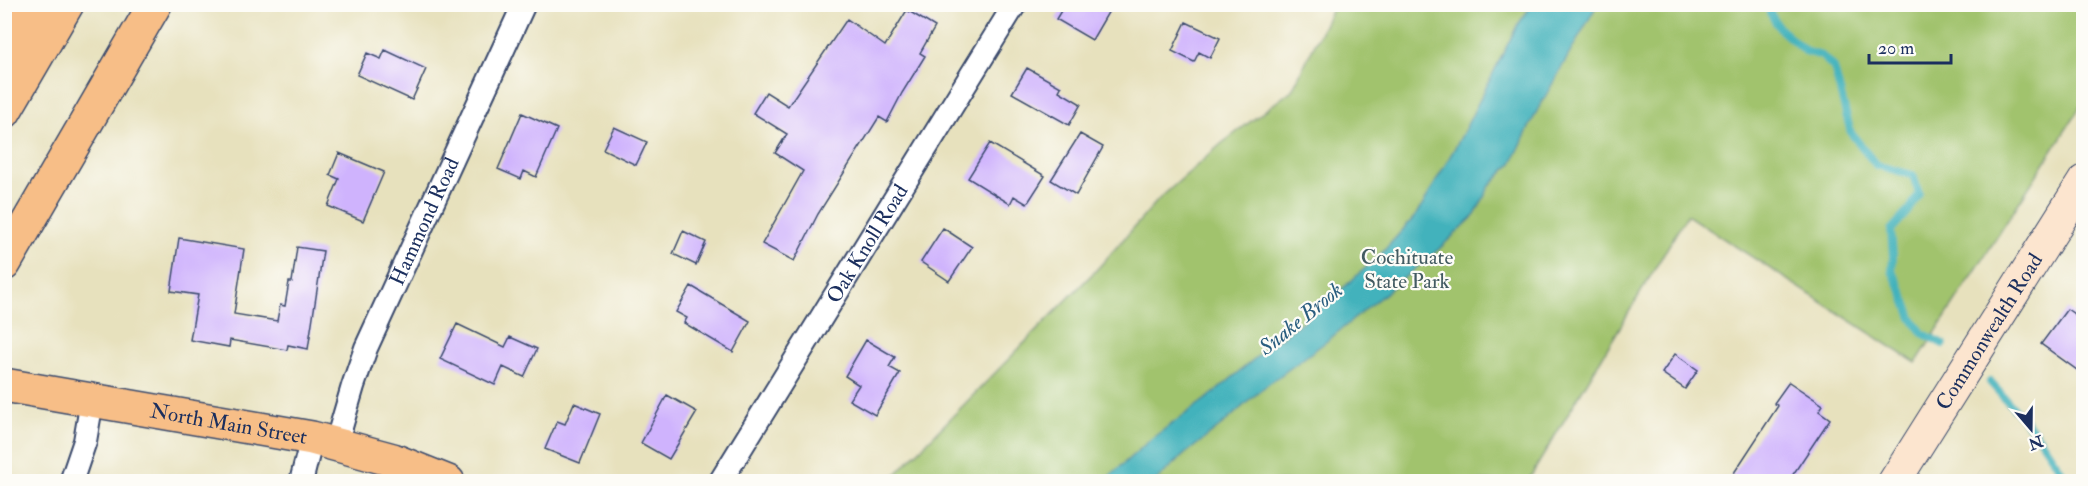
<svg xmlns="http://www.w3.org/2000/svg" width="2088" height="486" viewBox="0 0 2088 486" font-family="'IM FELL Double Pica',serif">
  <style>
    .green { fill: #a1c36d; stroke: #5e7966; stroke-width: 1.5 }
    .water { fill: #42b2bc; stroke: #2e708d; stroke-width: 1.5 }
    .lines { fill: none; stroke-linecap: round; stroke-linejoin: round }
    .stream { stroke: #42b2bc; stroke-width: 8 }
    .building { fill: #cfb3fd }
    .street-casing { stroke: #3a4a6c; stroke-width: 26 }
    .secondary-casing { stroke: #3a4a6c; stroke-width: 34 }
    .primary-casing { stroke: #3a4a6c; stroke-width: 36 }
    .highway-casing { stroke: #3a4a6c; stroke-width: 36 }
    .street { stroke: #fff; stroke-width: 22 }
    .secondary { stroke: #fce5cf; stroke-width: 32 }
    .primary { stroke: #f7be87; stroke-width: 33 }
    .highway { stroke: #f7be87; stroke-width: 33 }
    .labels { text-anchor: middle; stroke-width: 4.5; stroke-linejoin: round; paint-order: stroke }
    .street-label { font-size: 21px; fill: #1b2f5e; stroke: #fdfcf7 }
    .park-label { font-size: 21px; fill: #435b62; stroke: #fdfcf7 }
    .water-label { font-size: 22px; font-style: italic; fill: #295d7f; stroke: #fdfcf7 }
  </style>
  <rect width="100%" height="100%" fill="#fdfcf7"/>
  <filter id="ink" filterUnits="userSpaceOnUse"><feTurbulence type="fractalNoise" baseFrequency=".0167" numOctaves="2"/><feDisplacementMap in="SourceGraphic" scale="12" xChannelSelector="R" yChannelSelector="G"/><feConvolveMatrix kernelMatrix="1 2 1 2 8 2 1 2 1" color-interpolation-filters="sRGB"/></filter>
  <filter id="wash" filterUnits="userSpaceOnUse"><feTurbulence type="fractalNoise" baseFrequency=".008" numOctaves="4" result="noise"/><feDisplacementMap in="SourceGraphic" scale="24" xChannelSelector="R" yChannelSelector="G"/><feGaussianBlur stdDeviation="1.35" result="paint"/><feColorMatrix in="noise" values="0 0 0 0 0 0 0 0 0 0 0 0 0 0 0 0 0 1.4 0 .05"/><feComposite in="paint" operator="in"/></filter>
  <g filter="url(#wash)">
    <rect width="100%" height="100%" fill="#e7e1bd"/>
    <!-- green -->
    <path class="green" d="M 1334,5 L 2083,5 L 2083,103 L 1916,363 L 1687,215 L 1528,481 L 888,482 L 1099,267 L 1159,199 L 1221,144 L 1292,90 Z"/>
    <!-- water -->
    <path class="water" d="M 1532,5 L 1597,5 L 1537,111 L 1512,163 L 1489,187 L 1475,215 L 1439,249 L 1327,341 L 1262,389 L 1222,425 L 1185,454 L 1155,481 L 1104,481 L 1151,439 L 1214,393 L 1266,349 L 1323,306 L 1380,255 L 1418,213 L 1462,135 L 1517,26 Z"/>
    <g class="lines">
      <!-- stream -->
      <path class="stream" d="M 1770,4 L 1770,13 L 1780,29 L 1805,51 L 1822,56 L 1834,68 L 1851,133 L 1876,165 L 1913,175 L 1919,194 L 1910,209 L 1891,230 L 1893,256 L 1892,271 L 1902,291 L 1912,318 L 1922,333 L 1943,344
        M 1990,382 L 2035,432 L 2069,482"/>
    </g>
    <g id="blocks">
      <!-- building -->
      <path class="building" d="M 1065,4 L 1113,4 L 1092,40 L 1056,19 Z
        M 907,10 L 935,27 L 920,53 L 925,56 L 902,93 L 887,122 L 879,117 L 818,214 L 794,261 L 762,244 L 803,171 L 775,153 L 787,134 L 753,113 L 766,92 L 788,106 L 847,19 L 885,46 Z
        M 1186,22 L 1220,38 L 1210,58 L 1199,52 L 1194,62 L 1172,51 Z
        M 385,50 L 426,69 L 412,100 L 357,75 L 367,53 L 381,59 Z
        M 1027,68 L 1061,87 L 1059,91 L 1081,104 L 1069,125 L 1012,93 Z
        M 522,113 L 557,129 L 536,177 L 524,171 L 521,179 L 498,169 Z
        M 614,127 L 647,142 L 636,165 L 603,149 Z
        M 1080,134 L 1103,147 L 1076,195 L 1051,180 Z
        M 990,143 L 1045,176 L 1027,204 L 1014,196 L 1010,204 L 968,178 Z
        M 339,153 L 384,172 L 363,221 L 328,206 L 339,179 L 330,175 Z
        M 943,228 L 972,247 L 949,281 L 921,262 Z
        M 683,231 L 706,242 L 696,265 L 673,254 Z
        M 179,238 L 244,249 L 234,314 L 277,321 L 280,305 L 285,306 L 289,282 L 292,282 L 297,247 L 323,251 L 308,349 L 288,345 L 287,350 L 230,340 L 229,347 L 190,340 L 198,295 L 171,291 Z
        M 691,286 L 750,321 L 733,352 L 684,323 L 687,318 L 676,312 Z
        M 2067,309 L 2084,321 L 2084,375 L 2041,344 Z
        M 457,324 L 505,347 L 510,337 L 537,349 L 524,377 L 503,367 L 495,385 L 440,359 Z
        M 866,340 L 895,357 L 889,367 L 900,373 L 875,415 L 849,400 L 859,385 L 845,376 Z
        M 1675,354 L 1698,370 L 1685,389 L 1662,373 Z
        M 1789,382 L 1823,405 L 1819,411 L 1830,419 L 1788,482 L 1728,482 L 1778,406 L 1774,403 Z
        M 667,395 L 697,412 L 669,459 L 641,443 Z
        M 574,403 L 600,414 L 580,463 L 545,449 L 557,421 L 565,424 Z"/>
    </g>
  </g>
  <g filter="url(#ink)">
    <use href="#blocks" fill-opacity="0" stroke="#3a4a6c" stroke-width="1.5"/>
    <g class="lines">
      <defs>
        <g id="street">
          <path id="s1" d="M 336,444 L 353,386 L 366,348 L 524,4"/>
          <path d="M 71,482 L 85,441 L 92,401"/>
          <path d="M 301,482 L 312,438"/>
          <path id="s2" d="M 720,482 L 1015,4"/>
        </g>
        <g id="secondary">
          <path id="s3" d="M 1894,482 L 2084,181"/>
        </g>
        <g id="primary">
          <path id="s4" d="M 4,385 L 312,438 L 393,460 L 448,482"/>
        </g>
        <path id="highway" d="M 4,60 L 31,4
          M 4,112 L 67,4
          M 4,264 L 155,4"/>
      </defs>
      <!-- street casing -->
      <use href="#street" class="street-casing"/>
      <!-- secondary casing -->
      <use href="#secondary" class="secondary-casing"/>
      <!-- primary casing -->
      <use href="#primary" class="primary-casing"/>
      <!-- highway casing -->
      <use href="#highway" class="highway-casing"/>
      <!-- street -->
      <use href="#street" class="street"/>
      <!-- secondary -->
      <use href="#secondary" class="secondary"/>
      <!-- primary -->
      <use href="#primary" class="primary"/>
      <!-- highway -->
      <use href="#highway" class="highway"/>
    </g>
  </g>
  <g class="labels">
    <!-- street labels -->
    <g class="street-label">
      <text dy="7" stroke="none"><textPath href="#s1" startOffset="240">Hammond Road</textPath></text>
      <text dy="7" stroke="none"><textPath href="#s2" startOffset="280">Oak Knoll Road</textPath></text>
      <text dy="7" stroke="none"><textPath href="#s3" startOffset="178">Commonwealth Road</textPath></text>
      <text dy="7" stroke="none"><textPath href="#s4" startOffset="228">North Main Street</textPath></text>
    </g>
    <!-- park labels -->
    <g class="park-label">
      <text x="1407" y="264">Cochituate<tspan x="1407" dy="24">State Park</tspan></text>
    </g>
    <!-- water labels -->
    <g class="water-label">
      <text transform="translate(1300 318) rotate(-39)" y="8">Snake Brook</text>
    </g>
  </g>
  <!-- margin -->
  <rect width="2088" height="486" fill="none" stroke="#fdfcf7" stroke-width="24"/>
  <!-- north arrow -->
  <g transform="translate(2031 429) rotate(160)" stroke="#fdfcf7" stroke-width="4.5" paint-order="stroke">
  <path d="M0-4.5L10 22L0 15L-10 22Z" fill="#1b2f5e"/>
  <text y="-9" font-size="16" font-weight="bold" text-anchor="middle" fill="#1b2f5e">N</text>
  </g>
  <!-- scale -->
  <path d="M1869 54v9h82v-9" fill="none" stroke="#1b2f5e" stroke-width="3"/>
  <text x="1878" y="54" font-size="18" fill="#1b2f5e" stroke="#fdfcf7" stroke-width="4.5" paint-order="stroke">20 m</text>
</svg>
